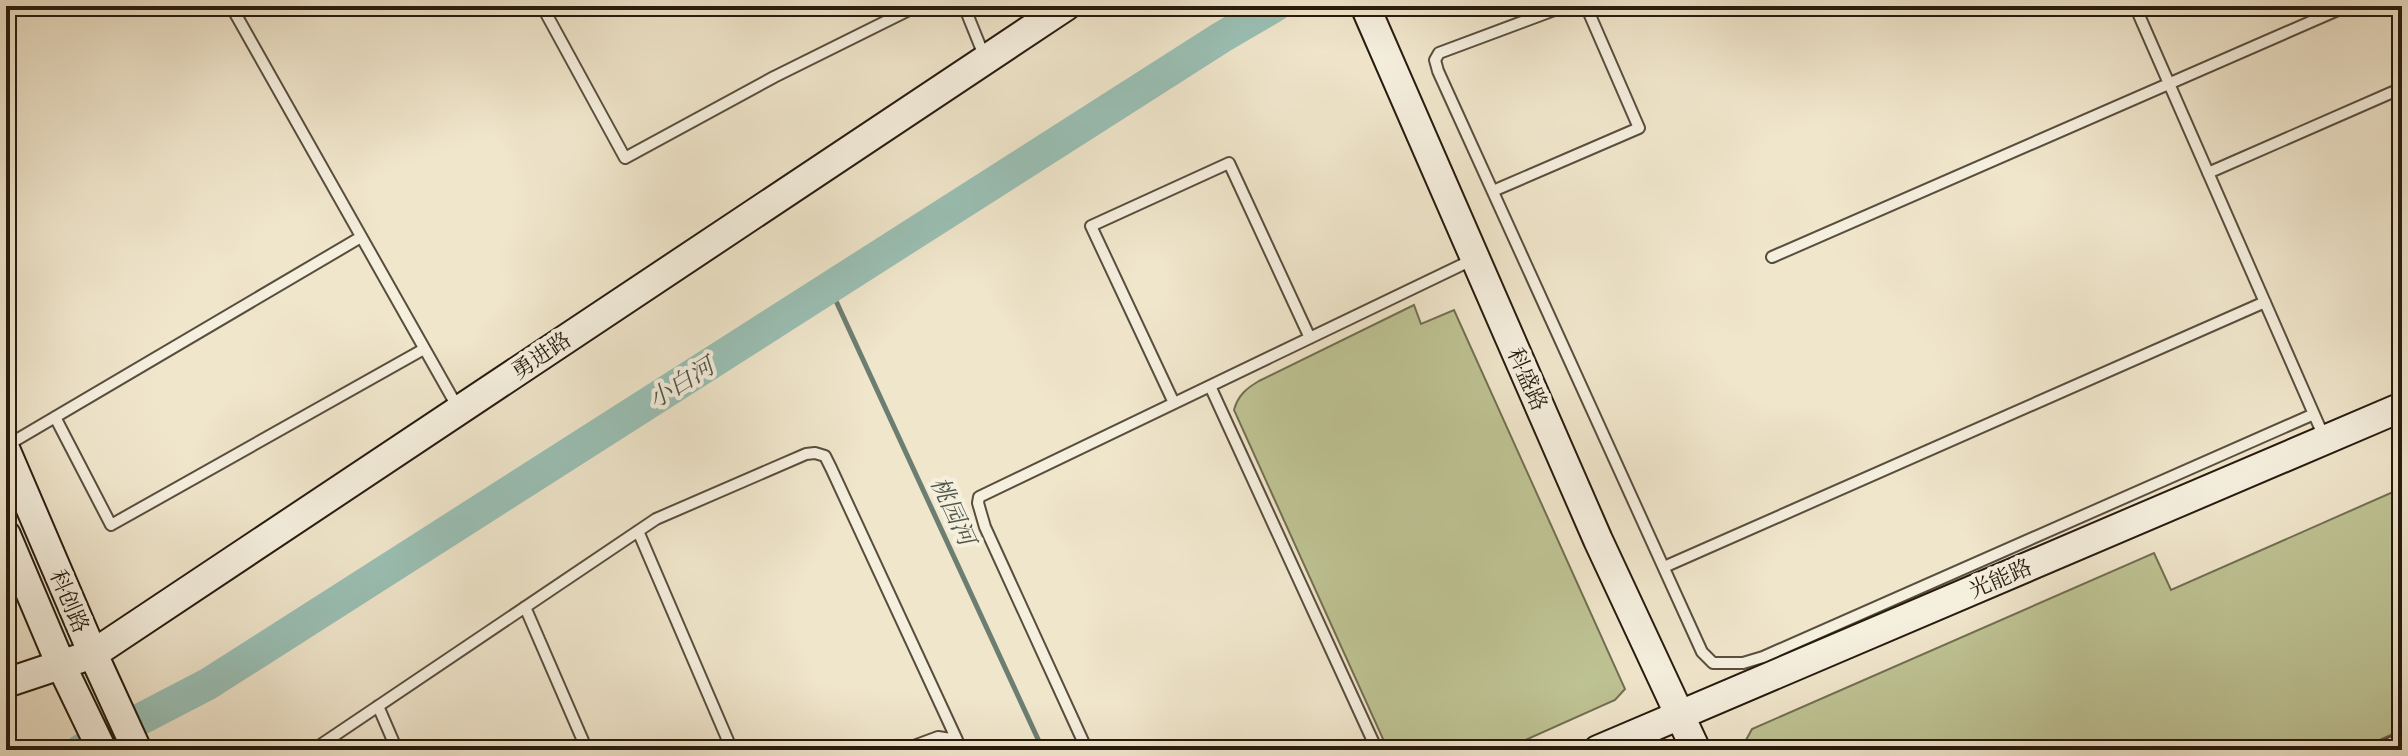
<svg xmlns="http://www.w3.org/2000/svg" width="2408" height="756" viewBox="0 0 2408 756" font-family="'IM FELL English','Noto Serif SC',serif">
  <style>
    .green { fill: #bec394; stroke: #726f51; stroke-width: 2 }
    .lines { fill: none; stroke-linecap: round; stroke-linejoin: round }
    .stream { stroke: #6c7e72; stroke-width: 5 }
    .river { stroke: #9ac0b5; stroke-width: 32 }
    .lane-casing { stroke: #594e3e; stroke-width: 14 }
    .secondary-casing { stroke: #271b0e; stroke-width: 32 }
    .lane { stroke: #f5efde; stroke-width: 10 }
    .secondary { stroke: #f5efde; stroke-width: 28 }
    .labels { text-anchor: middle; stroke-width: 8; stroke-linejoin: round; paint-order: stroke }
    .street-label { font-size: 22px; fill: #271b0e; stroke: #f5efde }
    .water-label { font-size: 24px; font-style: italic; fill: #4f5548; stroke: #f5efde }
  </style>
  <rect width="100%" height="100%" fill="#f0e6cc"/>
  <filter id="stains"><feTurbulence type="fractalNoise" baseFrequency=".0025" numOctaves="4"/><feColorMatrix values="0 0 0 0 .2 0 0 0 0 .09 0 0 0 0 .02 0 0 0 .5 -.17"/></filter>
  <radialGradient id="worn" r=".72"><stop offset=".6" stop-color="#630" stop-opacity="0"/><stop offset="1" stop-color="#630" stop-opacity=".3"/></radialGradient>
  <!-- green -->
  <path class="green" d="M 1414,305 L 1421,324 L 1454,310 L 1625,689 L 1615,700 L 1503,750 L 1388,750 L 1234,410 C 1238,395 1247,388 1259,381 Z
    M 2402,488 L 2402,730 L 2357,750 L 1747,750 L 1745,742 L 1752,729 L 2154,553 L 2171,590 Z"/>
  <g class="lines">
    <!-- stream -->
    <path class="stream" d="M 830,288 L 1043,750"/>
    <!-- river -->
    <path class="river" d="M 81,750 L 208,684 L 1222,37 L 1275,6"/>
    <defs>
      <path id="lane" d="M 231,6 L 458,408
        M 542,6 L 625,158 L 774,77 L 917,6
        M 964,6 L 985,58
        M 1565,6 L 1439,53 L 1435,60 L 1438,71 L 1702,652 L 1713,663 L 1743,663 L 1763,657 L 2314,414
        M 2135,6 L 2324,437
        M 2208,173 L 2402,88
        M 1493,191 L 1639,128 L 1586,6
        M 1772,257 L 2347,6
        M 1210,386 L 1377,750
        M 1174,403 L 1091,226 L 1229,163 L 1310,338
        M 55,417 L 111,525 L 424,349
        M 6,446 L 361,237
        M 638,531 L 732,750
        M 1664,567 L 2265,302
        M 525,607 L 587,750
        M 378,706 L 397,750
        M 313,750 L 656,519 L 806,454 L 815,453 L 825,456 L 831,468 L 957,740
        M 903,750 L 938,737 L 957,740 L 961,750
        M 1087,750 L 985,527 L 978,503 L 979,497 L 1474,259
        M 2375,750 L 2402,738"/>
      <path id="secondary" d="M 1365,6 L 1598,540 L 1696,750
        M 6,451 L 93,654 L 137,750
        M 6,535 L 61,665 L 102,750
        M 6,683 L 93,654 L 1066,6
        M 1598,750 L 2402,407"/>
    </defs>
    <!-- lane casing -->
    <use href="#lane" class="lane-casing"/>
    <!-- secondary casing -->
    <use href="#secondary" class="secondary-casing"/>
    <!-- lane -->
    <use href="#lane" class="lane"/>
    <!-- secondary -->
    <use href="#secondary" class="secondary"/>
  </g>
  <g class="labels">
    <!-- street labels -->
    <g class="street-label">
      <text transform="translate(541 355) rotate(-34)" y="8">勇进路</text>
      <text transform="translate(1528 379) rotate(66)" y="8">科盛路</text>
      <text transform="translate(2000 578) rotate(-23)" y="8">光能路</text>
      <text transform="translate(70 601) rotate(67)" y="8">科创路</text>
    </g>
    <!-- water labels -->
    <g class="water-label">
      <text transform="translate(681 383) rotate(-32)" y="8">小白河</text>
      <text transform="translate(953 511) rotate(65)" y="8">桃园河</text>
    </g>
  </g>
  <!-- margin -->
  <rect width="2408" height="756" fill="none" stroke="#f0e6cc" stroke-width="32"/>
  <rect x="8" y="8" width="2392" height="740" fill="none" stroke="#271b0e" stroke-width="4"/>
  <rect x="16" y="16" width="2376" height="724" fill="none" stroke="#271b0e" stroke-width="2"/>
  <rect width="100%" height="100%" filter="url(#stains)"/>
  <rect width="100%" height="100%" fill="url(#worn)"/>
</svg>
